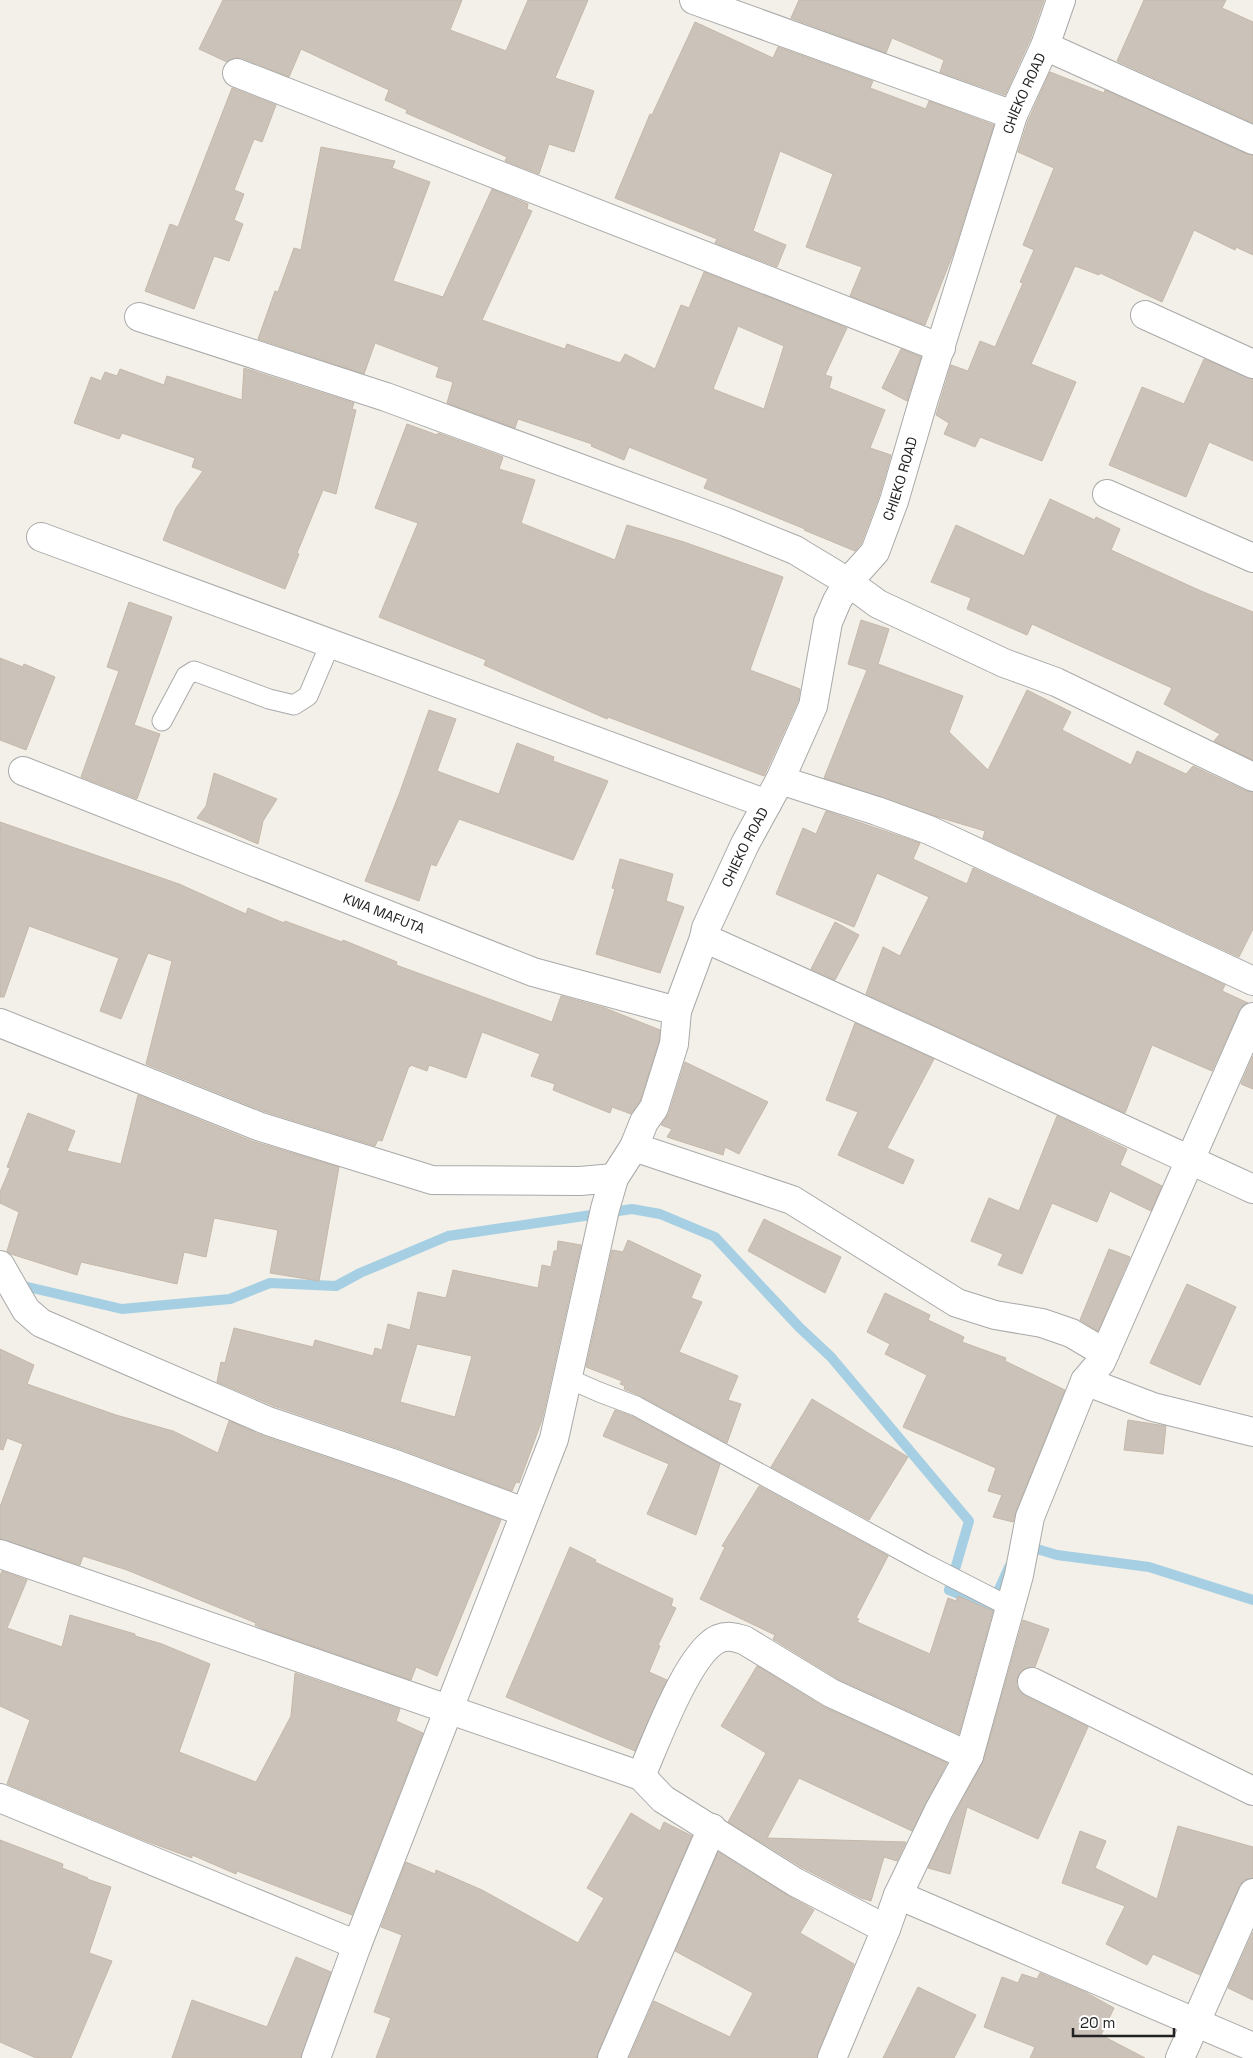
<svg xmlns="http://www.w3.org/2000/svg" width="1253" height="2058" viewBox="0 0 1253 2058" font-family="'Space Grotesk',sans-serif">
  <style>
    .lines { fill: none; stroke-linecap: round; stroke-linejoin: round }
    .stream { stroke: #a6cfe3; stroke-width: 10 }
    .building { fill: #cbc3ba; stroke: #c6b8a9; fill-rule: evenodd }
    .service-casing { stroke: #a9a9a9; stroke-width: 21 }
    .minor-casing { stroke: #a9a9a9; stroke-width: 30 }
    .service { stroke: #fff; stroke-width: 19 }
    .minor { stroke: #fff; stroke-width: 28 }
    .labels { text-anchor: middle; stroke-width: 4.5; stroke-linejoin: round; paint-order: stroke }
    .street-label { font-size: 14px; fill: #222; stroke: #fff }
  </style>
  <rect width="100%" height="100%" fill="#f2f0e8"/>
  <g class="lines">
    <!-- stream -->
    <path class="stream" d="M 15,1284 L 122,1309 L 230,1299 L 270,1283 L 336,1286 L 360,1273 L 448,1236 L 632,1209 L 660,1214 L 715,1237 L 799,1327 L 831,1357 L 969,1521 L 949,1590 L 991,1607 L 1009,1567
      M 1027,1546 L 1057,1555 L 1149,1567 L 1253,1600"/>
  </g>
  <!-- building -->
  <path class="building" d="M 223,0 L 462,0 L 450,30 L 506,51 L 528,0 L 588,0 L 555,78 L 594,91 L 574,152 L 549,144 L 539,174 L 505,161 L 507,157 L 406,113 L 407,110 L 385,100 L 389,90 L 301,49 L 289,77 L 242,58 L 234,58 L 227,62 L 199,49 Z
    M 799,0 L 1044,0 L 1030,40 L 1005,95 L 940,72 L 944,60 L 892,38 L 886,53 L 791,18 Z
    M 1144,0 L 1226,0 L 1222,8 L 1253,22 L 1253,123 L 1117,61 Z
    M 695,22 L 773,58 L 778,47 L 873,81 L 870,88 L 926,109 L 929,101 L 994,125 L 953,254 L 925,325 L 850,296 L 862,267 L 806,247 L 833,174 L 780,151 L 753,231 L 786,245 L 777,267 L 715,243 L 717,239 L 615,198 L 650,114 L 652,115 Z
    M 1050,72 L 1104,93 L 1105,90 L 1247,154 L 1253,155 L 1253,255 L 1236,247 L 1235,250 L 1194,230 L 1162,302 L 1100,273 L 1099,275 L 1075,266 L 1031,364 L 1076,382 L 1042,461 L 980,437 L 975,447 L 944,434 L 949,423 L 936,415 L 951,365 L 968,371 L 980,341 L 995,347 L 1023,283 L 1020,282 L 1034,250 L 1023,245 L 1054,168 L 1018,152 L 1028,121 Z
    M 232,88 L 276,105 L 262,142 L 254,139 L 234,190 L 244,194 L 234,220 L 243,224 L 229,261 L 214,256 L 194,309 L 145,291 L 170,224 L 178,227 Z
    M 321,147 L 395,161 L 392,168 L 430,182 L 393,281 L 443,297 L 492,189 L 528,204 L 527,209 L 532,211 L 482,320 L 565,349 L 567,344 L 620,363 L 625,354 L 655,369 L 681,305 L 689,308 L 704,272 L 847,328 L 825,375 L 832,377 L 829,388 L 885,410 L 870,448 L 891,455 L 879,496 L 861,544 L 855,551 L 804,530 L 805,529 L 704,488 L 708,479 L 629,447 L 624,460 L 591,446 L 592,444 L 518,419 L 515,428 L 447,403 L 453,382 L 436,377 L 439,367 L 375,343 L 364,374 L 258,339 L 275,291 L 278,292 L 294,248 L 301,250 ZM 738,326 L 784,346 L 764,409 L 713,389 Z
    M 901,349 L 921,357 L 907,401 L 882,388 Z
    M 1204,359 L 1253,379 L 1253,461 L 1209,442 L 1186,497 L 1109,465 L 1142,387 L 1184,404 Z
    M 244,368 L 354,403 L 352,409 L 356,410 L 336,494 L 323,490 L 297,553 L 299,554 L 285,589 L 163,540 L 176,508 L 203,471 L 192,467 L 195,458 L 122,433 L 119,439 L 74,423 L 91,377 L 101,381 L 105,372 L 117,376 L 120,369 L 164,385 L 167,376 L 242,400 Z
    M 407,424 L 437,435 L 438,433 L 503,457 L 499,469 L 535,480 L 521,523 L 615,560 L 627,525 L 684,542 L 783,577 L 750,670 L 800,689 L 798,701 L 764,776 L 608,717 L 607,719 L 484,665 L 486,660 L 379,617 L 418,523 L 375,508 Z
    M 1050,499 L 1095,520 L 1096,517 L 1120,529 L 1111,550 L 1201,591 L 1253,612 L 1253,760 L 1214,741 L 1220,734 L 1164,704 L 1172,688 L 1032,624 L 1027,635 L 967,609 L 971,598 L 931,582 L 956,525 L 1024,556 Z
    M 129,602 L 172,617 L 134,725 L 160,734 L 137,799 L 81,777 L 119,671 L 107,667 Z
    M 861,620 L 889,629 L 878,664 L 963,696 L 949,732 L 988,770 L 1027,690 L 1071,712 L 1062,730 L 1131,765 L 1137,751 L 1186,774 L 1193,766 L 1246,791 L 1253,792 L 1253,929 L 1239,957 L 983,838 L 985,831 L 938,817 L 824,778 L 867,670 L 848,664 Z
    M 0,658 L 23,667 L 24,664 L 55,677 L 26,750 L 0,740 Z
    M 429,710 L 456,719 L 437,771 L 499,794 L 517,743 L 554,757 L 553,761 L 608,781 L 573,860 L 459,819 L 436,866 L 431,864 L 419,901 L 365,881 L 400,792 Z
    M 214,773 L 277,799 L 263,821 L 258,844 L 197,818 L 206,806 Z
    M 826,811 L 920,843 L 913,859 L 967,884 L 973,868 L 1225,985 L 1222,991 L 1248,1003 L 1239,1011 L 1212,1071 L 1152,1045 L 1125,1113 L 866,994 L 883,947 L 900,956 L 929,897 L 877,873 L 854,927 L 776,894 L 803,828 L 816,834 Z
    M 0,822 L 179,884 L 246,914 L 248,908 L 284,923 L 285,921 L 342,942 L 343,940 L 397,962 L 396,965 L 552,1022 L 561,996 L 605,1008 L 660,1030 L 659,1041 L 640,1101 L 631,1114 L 612,1107 L 610,1113 L 553,1090 L 555,1084 L 531,1076 L 540,1054 L 482,1032 L 466,1078 L 429,1065 L 427,1071 L 411,1065 L 410,1067 L 409,1066 L 382,1141 L 378,1140 L 375,1146 L 263,1111 L 146,1064 L 172,961 L 148,953 L 121,1019 L 100,1011 L 119,958 L 29,926 L 4,997 L 0,997 Z
    M 620,859 L 673,874 L 666,901 L 684,907 L 660,973 L 596,954 L 615,889 L 612,888 Z
    M 835,922 L 859,935 L 835,980 L 811,969 Z
    M 855,1023 L 934,1059 L 887,1148 L 914,1160 L 903,1184 L 838,1155 L 858,1112 L 826,1100 Z
    M 1253,1056 L 1253,1089 L 1241,1084 Z
    M 685,1062 L 768,1102 L 739,1154 L 725,1147 L 723,1155 L 667,1137 L 672,1129 L 661,1125 L 669,1113 Z
    M 138,1095 L 252,1141 L 339,1167 L 319,1281 L 270,1273 L 278,1230 L 214,1218 L 206,1257 L 184,1252 L 177,1284 L 81,1262 L 77,1275 L 11,1254 L 7,1251 L 19,1212 L 0,1203 L 0,1192 L 10,1168 L 7,1167 L 28,1113 L 75,1131 L 67,1151 L 121,1164 Z
    M 1057,1116 L 1127,1149 L 1120,1165 L 1162,1186 L 1151,1211 L 1110,1191 L 1097,1222 L 1052,1203 L 1022,1274 L 998,1265 L 1003,1254 L 971,1241 L 989,1198 L 1019,1211 Z
    M 764,1219 L 841,1257 L 825,1293 L 748,1251 Z
    M 628,1240 L 701,1275 L 691,1298 L 702,1302 L 679,1352 L 738,1376 L 728,1400 L 741,1404 L 727,1443 L 641,1396 L 624,1389 L 625,1386 L 620,1384 L 622,1381 L 586,1367 L 612,1250 L 623,1252 Z
    M 558,1241 L 581,1245 L 542,1420 L 519,1483 L 516,1482 L 512,1491 L 403,1450 L 274,1406 L 217,1382 L 221,1362 L 225,1363 L 234,1328 L 313,1347 L 315,1340 L 373,1356 L 375,1348 L 382,1350 L 388,1324 L 410,1330 L 418,1292 L 446,1298 L 453,1270 L 538,1288 L 542,1265 L 551,1267 L 554,1251 L 557,1251 ZM 417,1344 L 472,1356 L 455,1417 L 400,1402 Z
    M 1109,1249 L 1130,1257 L 1098,1331 L 1080,1320 Z
    M 1187,1284 L 1236,1307 L 1200,1385 L 1150,1363 Z
    M 885,1293 L 930,1315 L 928,1320 L 964,1337 L 962,1342 L 1006,1358 L 1005,1361 L 1065,1390 L 1016,1511 L 1013,1522 L 993,1517 L 1002,1495 L 988,1491 L 996,1468 L 903,1427 L 927,1375 L 885,1354 L 890,1344 L 867,1332 Z
    M 0,1349 L 34,1365 L 27,1384 L 116,1415 L 173,1431 L 218,1453 L 229,1421 L 263,1436 L 393,1480 L 501,1520 L 437,1676 L 416,1667 L 411,1680 L 267,1630 L 255,1625 L 256,1623 L 127,1570 L 83,1556 L 80,1565 L 0,1539 L 0,1507 L 23,1444 L 7,1438 L 3,1450 L 0,1449 Z
    M 812,1399 L 908,1457 L 869,1520 L 771,1467 Z
    M 615,1410 L 631,1416 L 720,1464 L 696,1535 L 647,1514 L 669,1464 L 603,1436 Z
    M 1128,1420 L 1166,1426 L 1163,1454 L 1124,1450 Z
    M 759,1486 L 888,1556 L 856,1618 L 859,1619 L 857,1622 L 930,1654 L 948,1598 L 956,1601 L 958,1596 L 993,1611 L 959,1734 L 838,1679 L 773,1639 L 775,1635 L 700,1599 L 725,1547 L 722,1546 Z
    M 570,1547 L 596,1560 L 595,1562 L 673,1599 L 671,1606 L 676,1608 L 658,1645 L 660,1646 L 649,1672 L 667,1680 L 635,1751 L 506,1697 Z
    M 2,1571 L 27,1580 L 7,1628 L 62,1647 L 70,1615 L 135,1634 L 135,1636 L 162,1644 L 210,1664 L 179,1752 L 256,1782 L 291,1716 L 295,1673 L 400,1709 L 396,1721 L 423,1733 L 352,1915 L 237,1871 L 236,1874 L 192,1855 L 192,1858 L 146,1841 L 7,1784 L 30,1720 L 0,1706 L 0,1575 Z
    M 1023,1620 L 1049,1629 L 1035,1667 L 1024,1669 L 1018,1676 L 1016,1684 L 1019,1690 L 1025,1696 L 1088,1727 L 1038,1839 L 967,1807 L 950,1874 L 928,1868 L 953,1817 L 983,1762 Z
    M 757,1666 L 824,1707 L 947,1763 L 912,1831 L 799,1778 L 767,1838 L 906,1842 L 897,1861 L 884,1857 L 871,1901 L 861,1898 L 803,1868 L 728,1822 L 766,1753 L 721,1726 Z
    M 631,1813 L 660,1831 L 664,1822 L 692,1836 L 598,2052 L 597,2058 L 376,2058 L 391,2018 L 374,2012 L 402,1935 L 381,1927 L 406,1862 L 435,1874 L 436,1870 L 482,1890 L 578,1943 L 604,1898 L 587,1888 Z
    M 1178,1826 L 1253,1847 L 1253,1878 L 1244,1880 L 1239,1887 L 1200,1975 L 1153,1954 L 1147,1965 L 1106,1944 L 1125,1906 L 1062,1883 L 1080,1831 L 1106,1841 L 1095,1868 L 1157,1899 Z
    M 0,1840 L 63,1864 L 62,1868 L 88,1878 L 87,1879 L 111,1887 L 89,1953 L 112,1961 L 71,2058 L 36,2058 L 0,2042 Z
    M 718,1852 L 787,1895 L 814,1910 L 800,1933 L 854,1964 L 816,2058 L 629,2058 L 654,2001 L 730,2037 L 753,1993 L 675,1951 Z
    M 1253,1932 L 1253,2000 L 1228,1988 Z
    M 296,1957 L 331,1972 L 301,2058 L 172,2058 L 192,2000 L 267,2027 Z
    M 1040,1973 L 1085,1992 L 1114,2008 L 1101,2035 L 1145,2058 L 1030,2058 L 1035,2047 L 984,2027 L 1002,1977 L 1018,1983 L 1022,1974 L 1037,1979 Z
    M 918,1987 L 976,2015 L 954,2058 L 883,2058 Z"/>
  <g class="lines">
    <defs>
      <path id="service" d="M 162,721 L 186,676 L 194,671 L 269,699 L 294,705 L 308,696 L 331,642
        M 567,1378 L 599,1392 L 636,1406 L 924,1563 L 1010,1607"/>
      <g id="minor">
        <path d="M 694,0 L 1013,115"/>
        <path d="M 1045,46 L 1253,140"/>
        <path d="M 237,73 L 941,348"/>
        <path d="M 1145,315 L 1253,364"/>
        <path d="M 139,317 L 386,397 L 726,522 L 795,550 L 848,582 L 878,604 L 1004,663 L 1056,682 L 1253,777"/>
        <path d="M 1107,494 L 1253,558"/>
        <path d="M 41,537 L 767,804"/>
        <path id="s1" d="M 23,771 L 533,972 L 677,1011 L 704,938 L 706,928 L 745,844 L 780,780 L 813,706 L 828,622 L 837,601 L 848,582 L 875,552 L 894,501 L 923,402 L 1013,115 L 1045,46 L 1061,0"/>
        <path d="M 780,780 L 877,811 L 929,830 L 1253,981"/>
        <path d="M 704,938 C 888,1020 1070,1105 1253,1189"/>
        <path d="M 677,1011 L 674,1044 L 654,1108 L 644,1122 L 634,1147 L 792,1200 L 957,1303 L 995,1315 L 1042,1323 L 1071,1333 L 1105,1353"/>
        <path d="M 0,1023 L 258,1126 L 432,1180 L 580,1181 L 614,1178"/>
        <path d="M 0,1265 L 26,1310 L 41,1323 L 268,1421 L 398,1465 L 524,1512"/>
        <path d="M 1085,1381 L 1153,1407 L 1253,1432"/>
        <path d="M 0,1554 L 641,1776 L 663,1799 L 795,1882 L 886,1929"/>
        <path d="M 1032,1682 L 1253,1791"/>
        <path d="M 641,1776 C 655,1744 688,1653 718,1639 C 728,1635 734,1637 744,1640 L 831,1693 L 969,1756"/>
        <path d="M 0,1798 L 357,1945"/>
        <path d="M 898,1895 L 1253,2047"/>
        <path d="M 316,2058 L 357,1945 L 554,1439 L 605,1209 L 614,1178 L 634,1147"/>
        <path d="M 612,2058 L 712,1828"/>
        <path d="M 832,2058 L 886,1929 L 898,1895 L 939,1810 L 969,1756 L 1019,1575 L 1030,1517 L 1085,1381 L 1101,1362 L 1253,1017"/>
        <path d="M 1180,2058 L 1253,1893"/>
      </g>
    </defs>
    <!-- service casing -->
    <use href="#service" class="service-casing"/>
    <!-- minor casing -->
    <use href="#minor" class="minor-casing"/>
    <!-- service -->
    <use href="#service" class="service"/>
    <!-- minor -->
    <use href="#minor" class="minor"/>
  </g>
  <g class="labels">
    <!-- street labels -->
    <g class="street-label">
      <text dy="5" stroke="none"><textPath href="#s1" startOffset="1685">CHIEKO ROAD</textPath></text>
      <text dy="5" stroke="none"><textPath href="#s1" startOffset="1280">CHIEKO ROAD</textPath></text>
      <text dy="5" stroke="none"><textPath href="#s1" startOffset="875">CHIEKO ROAD</textPath></text>
      <text dy="5" stroke="none"><textPath href="#s1" startOffset="388">KWA MAFUTA</textPath></text>
    </g>
  </g>
  <!-- scale -->
  <path d="M1073 2028v8h101v-8" fill="none" stroke="#222222" stroke-width="2.5"/>
  <text x="1080" y="2028" font-size="15" fill="#222222" stroke="#ffffff" stroke-width="4" paint-order="stroke">20 m</text>
</svg>
